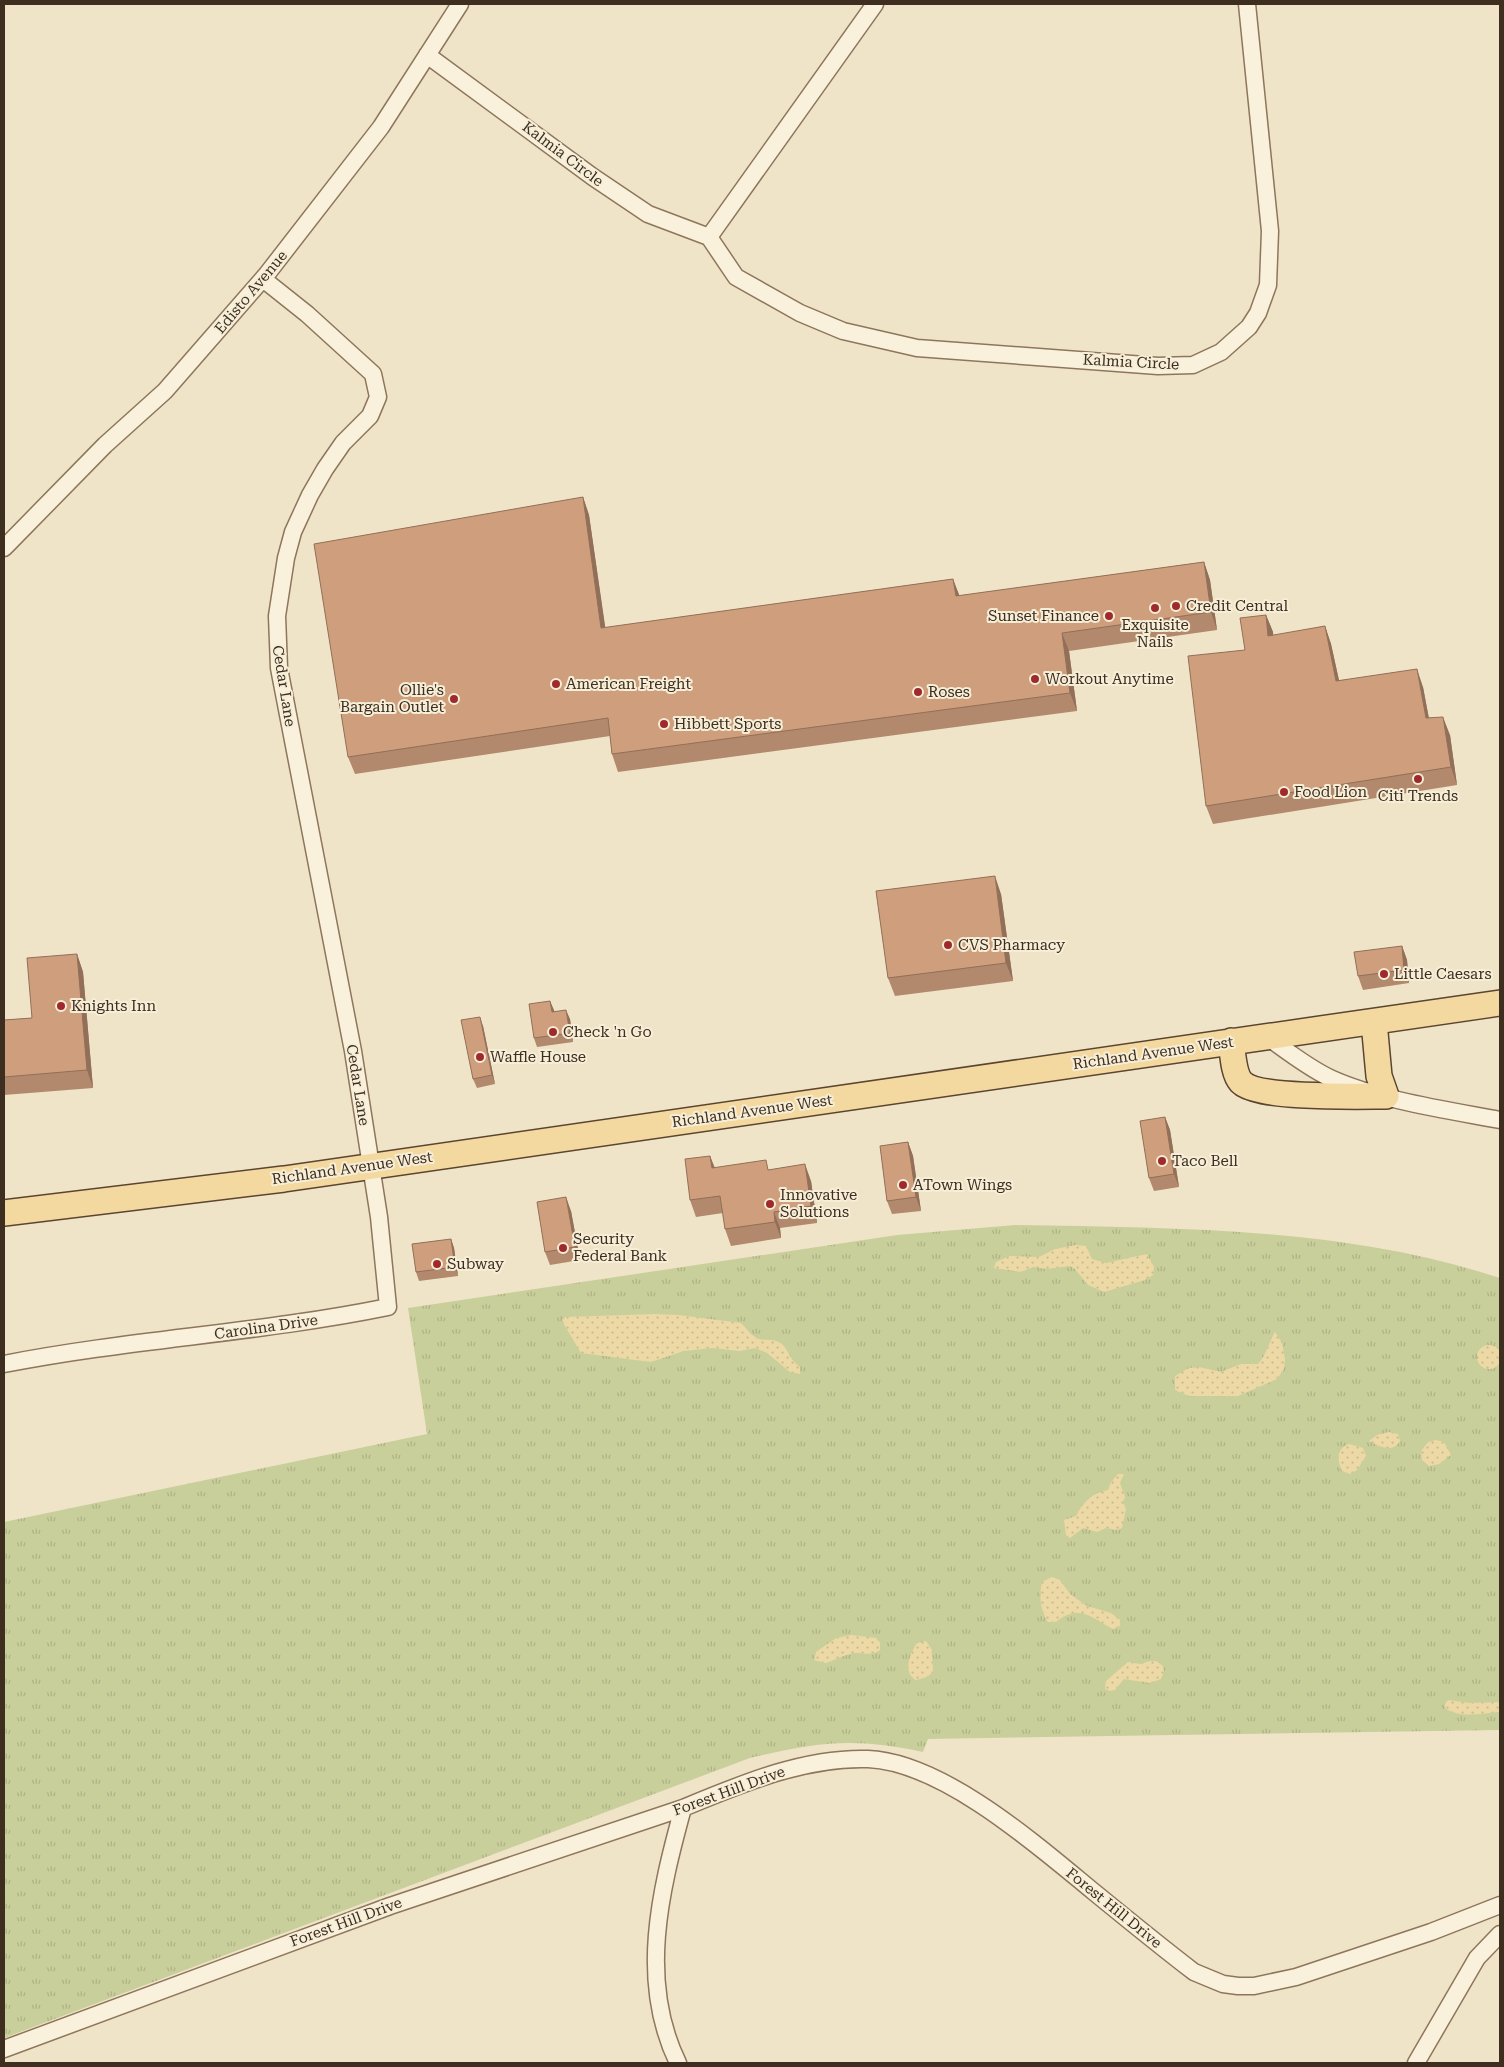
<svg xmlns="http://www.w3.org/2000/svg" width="1504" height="2067" viewBox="0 0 1504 2067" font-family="'Roboto Serif',serif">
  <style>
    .grass { fill: url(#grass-tufts) }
    .sand { fill: url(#sand-dots) }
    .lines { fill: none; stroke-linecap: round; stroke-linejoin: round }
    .street-casing { stroke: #8d765c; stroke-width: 19 }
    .primary-casing { stroke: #5b4430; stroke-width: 28 }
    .street { stroke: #faf1dc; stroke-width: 16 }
    .primary { stroke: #f3d9a0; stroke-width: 25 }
    .wall { fill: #b2896c }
    .shaded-wall { fill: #916f58 }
    .building { fill: #cf9f7d; stroke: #916f58 }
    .poi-dot { fill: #9e2a2b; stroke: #f7eed8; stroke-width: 2 }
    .labels { text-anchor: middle; stroke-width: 4; stroke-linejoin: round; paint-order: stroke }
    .street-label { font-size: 15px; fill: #3d2e20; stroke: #f7eed8 }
    .poi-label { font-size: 15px; fill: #3d2e20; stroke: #f7eed8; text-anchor: start }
  </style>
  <defs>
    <pattern id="grass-tufts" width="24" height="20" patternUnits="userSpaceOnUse" patternTransform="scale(1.25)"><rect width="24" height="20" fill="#c9cf9b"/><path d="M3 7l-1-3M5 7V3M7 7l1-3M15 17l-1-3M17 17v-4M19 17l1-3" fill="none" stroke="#aeb285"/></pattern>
    <pattern id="sand-dots" width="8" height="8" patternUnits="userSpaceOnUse" patternTransform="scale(1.25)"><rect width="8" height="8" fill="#ecd9a5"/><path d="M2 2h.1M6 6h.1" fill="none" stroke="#cbbb8e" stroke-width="1.8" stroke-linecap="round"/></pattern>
  </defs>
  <rect width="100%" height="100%" fill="#f0e4c8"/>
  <!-- grass -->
  <path class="grass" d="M 1015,1225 C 1176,1228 1345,1227 1500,1278 L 1500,1730 L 928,1739 L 923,1752 C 854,1737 818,1742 750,1758 L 4,2038 L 4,1522 L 427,1434 L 408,1308 L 897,1235 Z"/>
  <!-- sand -->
  <path class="sand" d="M 1076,1245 L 1086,1246 L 1092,1259 L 1106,1263 L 1147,1254 L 1154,1267 L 1153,1275 L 1145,1280 L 1104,1292 L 1088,1285 L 1075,1269 L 1070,1266 L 1047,1269 L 1033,1267 L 1021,1272 L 994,1268 L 996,1262 L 1010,1256 L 1039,1257 L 1055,1249 Z
    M 655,1314 L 679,1315 L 741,1323 C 747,1329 751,1336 759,1339 C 767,1341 776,1338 783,1345 C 789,1352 791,1361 800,1367 L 800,1374 L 790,1372 L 767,1353 L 755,1348 L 740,1351 L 712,1348 L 684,1351 L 651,1362 L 581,1353 L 562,1321 L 565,1317 Z
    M 1275,1332 L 1282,1343 L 1285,1359 L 1284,1369 L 1277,1379 L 1238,1396 L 1189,1396 L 1175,1390 L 1175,1376 L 1189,1368 L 1199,1367 L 1221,1372 L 1241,1364 L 1258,1364 C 1264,1359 1270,1341 1275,1332 Z
    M1477 1357a12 12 0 1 1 24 0a12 12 0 1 1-24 0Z
    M 1389,1432 L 1398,1434 L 1400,1441 C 1392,1454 1379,1446 1369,1441 L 1377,1435 Z
    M 1436,1440 L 1444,1442 L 1451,1455 L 1439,1464 L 1429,1466 L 1422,1460 L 1421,1451 L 1428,1442 Z
    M 1349,1444 L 1363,1448 L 1366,1456 L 1357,1470 L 1350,1474 L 1342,1471 C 1337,1460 1336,1449 1349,1444 Z
    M 1118,1474 L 1124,1474 L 1120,1483 L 1125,1497 L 1123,1502 L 1126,1509 L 1122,1528 L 1117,1530 L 1106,1528 L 1097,1532 L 1083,1528 L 1070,1538 L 1066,1535 L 1064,1520 L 1076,1516 C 1083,1502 1092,1493 1108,1490 L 1111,1482 Z
    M 1052,1577 L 1060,1580 L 1070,1594 L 1087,1606 L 1111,1613 L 1120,1620 L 1120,1626 L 1113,1629 C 1090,1617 1079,1603 1056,1622 L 1048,1622 C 1040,1610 1039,1595 1042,1582 Z
    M 851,1635 L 876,1638 L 880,1643 L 880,1650 C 873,1656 865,1653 856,1653 C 846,1654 835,1660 826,1663 L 814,1660 L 816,1652 L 836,1638 Z
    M 926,1641 L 932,1650 L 933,1672 L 927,1677 L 916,1680 C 902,1672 910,1654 917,1643 Z
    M 1150,1661 L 1156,1661 L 1163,1666 L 1164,1672 L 1161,1679 L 1150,1683 L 1124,1679 L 1115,1690 L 1110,1691 L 1105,1689 L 1106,1681 L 1128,1662 L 1140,1664 Z
    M 1448,1700 L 1469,1703 L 1500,1702 L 1500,1712 C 1483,1713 1460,1719 1445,1708 L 1445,1704 Z"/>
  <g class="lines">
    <defs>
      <path id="street" d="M 875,4 L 709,237 L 736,277 L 800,313 L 843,331 L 917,348 L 1158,366 L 1193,365 L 1221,352 L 1249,327 L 1258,313 L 1268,285 L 1270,231 L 1247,4
        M 427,55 L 593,177 L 648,214 L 709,237
        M 4,548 L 105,445 L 165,391 L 267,274 L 381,127 L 460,4
        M 1266,1036 C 1287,1051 1307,1067 1330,1078 C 1378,1100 1447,1110 1500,1120
        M 4,1364 C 131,1339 261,1333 388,1307 L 379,1217 L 353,1051 L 279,668 L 277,616 L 286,558 L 293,532 L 310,495 L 325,469 L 343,443 L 370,416 L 378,397 L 373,374 L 307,314 L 263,279
        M 4,2049 L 390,1906 L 683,1808 C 741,1784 804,1757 868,1759 C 943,1762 1038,1846 1094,1892 C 1127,1919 1160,1946 1194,1972 L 1223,1984 L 1238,1986 L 1254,1986 L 1296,1977 L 1431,1932 L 1500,1905
        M 678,2063 C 638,1981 660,1892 683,1808
        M 1416,2063 L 1477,1958 L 1500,1934"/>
      <path id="primary" d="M 1231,1041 C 1233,1053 1233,1073 1241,1082 C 1257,1099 1360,1096 1386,1096 L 1379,1076 L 1374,1022
        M 4,1213 L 284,1179 L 1500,1003"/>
    </defs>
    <!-- street casing -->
    <use href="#street" class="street-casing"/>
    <!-- primary casing -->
    <use href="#primary" class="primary-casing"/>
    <!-- street -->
    <use href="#street" class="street"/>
    <!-- primary -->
    <use href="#primary" class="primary"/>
  </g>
  <!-- wall -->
  <path class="wall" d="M 583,497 L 589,515 L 605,628 L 953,579 L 959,596 L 1204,562 L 1210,580 L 1217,630 L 1069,651 L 1077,711 L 618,772 L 612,754 L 610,736 L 355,774 L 348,757 Z
    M 1266,615 L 1273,632 L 1273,636 L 1325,626 L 1331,644 L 1339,680 L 1423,687 L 1429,718 L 1450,735 L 1457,785 L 1213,824 L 1206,806 L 1245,650 Z
    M 1001,894 L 1013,981 L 895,996 L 888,978 Z
    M 1402,946 L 1407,960 L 1409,983 L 1363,990 L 1358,976 Z
    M 77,954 L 83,972 L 93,1088 L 4,1095 L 4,1020 L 32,1018 Z
    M 550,1001 L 554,1012 L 570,1019 L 573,1042 L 537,1047 L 534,1038 Z
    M 483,1026 L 495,1084 L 477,1088 L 473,1079 Z
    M 1165,1117 L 1170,1130 L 1179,1187 L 1154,1191 L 1149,1178 Z
    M 908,1142 L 913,1156 L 921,1211 L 892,1214 L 887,1201 Z
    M 710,1156 L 715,1168 L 769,1170 L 811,1181 L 817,1223 L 780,1228 L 781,1238 L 731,1246 L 725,1229 L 723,1213 L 696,1217 L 690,1200 Z
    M 571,1211 L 580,1260 L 550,1265 L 545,1252 Z
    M 451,1239 L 454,1248 L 458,1276 L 419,1281 L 416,1272 Z"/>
  <!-- shaded-wall -->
  <path class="shaded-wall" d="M 583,497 L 589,515 L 608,646 L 601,628 Z
    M 1204,562 L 1210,580 L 1217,630 L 1211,612 Z
    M 953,579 L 960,597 L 956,596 Z
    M 1266,615 L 1273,632 L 1275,654 L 1268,636 Z
    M 1325,626 L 1331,644 L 1343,699 L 1336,681 Z
    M 1062,633 L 1069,651 L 1077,711 L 1070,693 Z
    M 1417,669 L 1423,687 L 1432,736 L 1426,718 Z
    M 1443,717 L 1450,735 L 1457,785 L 1451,767 Z
    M 995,876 L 1001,894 L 1013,981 L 1006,963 Z
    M 1402,946 L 1407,960 L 1409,983 L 1404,970 Z
    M 77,954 L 83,972 L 93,1088 L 87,1070 Z
    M 550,1001 L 554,1010 L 556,1021 L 552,1012 Z
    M 566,1010 L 570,1019 L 573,1042 L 570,1033 Z
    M 480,1017 L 483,1026 L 495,1084 L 492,1075 Z
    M 1165,1117 L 1170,1130 L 1179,1187 L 1174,1174 Z
    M 908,1142 L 913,1156 L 921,1211 L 916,1197 Z
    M 710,1156 L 716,1172 L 712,1168 Z
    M 805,1164 L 811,1181 L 817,1223 L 811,1206 Z
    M 566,1197 L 571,1211 L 580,1260 L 575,1247 Z
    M 774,1212 L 780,1228 L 781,1238 L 775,1222 Z
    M 451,1239 L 454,1248 L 458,1276 L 455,1267 Z"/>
  <!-- building -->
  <path class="building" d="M 583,497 L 601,628 L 953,579 L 956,596 L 1204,562 L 1211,612 L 1062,633 L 1070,693 L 612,754 L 608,718 L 348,757 L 314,544 Z
    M 1266,615 L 1268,636 L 1325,626 L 1336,681 L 1417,669 L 1426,718 L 1443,717 L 1451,767 L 1206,806 L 1188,656 L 1245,650 L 1240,618 Z
    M 995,876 L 1006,963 L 888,978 L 876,891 Z
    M 1402,946 L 1404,970 L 1358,976 L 1354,952 Z
    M 77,954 L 87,1070 L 4,1077 L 4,1020 L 32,1018 L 27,958 Z
    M 550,1001 L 552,1012 L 566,1010 L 570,1033 L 534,1038 L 529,1004 Z
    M 480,1017 L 492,1075 L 473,1079 L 461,1020 Z
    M 1165,1117 L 1174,1174 L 1149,1178 L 1140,1121 Z
    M 908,1142 L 916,1197 L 887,1201 L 880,1146 Z
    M 710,1156 L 712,1168 L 766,1160 L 768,1170 L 805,1164 L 811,1206 L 774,1212 L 775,1222 L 725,1229 L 720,1196 L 690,1200 L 685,1159 Z
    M 566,1197 L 575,1247 L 545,1252 L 537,1202 Z
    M 451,1239 L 455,1267 L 416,1272 L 412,1244 Z"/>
  <!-- markers -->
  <g class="poi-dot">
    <circle cx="1176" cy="606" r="5"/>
    <circle cx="1155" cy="608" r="5"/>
    <circle cx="1109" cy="616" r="5"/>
    <circle cx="1035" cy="679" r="5"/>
    <circle cx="556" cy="684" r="5"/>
    <circle cx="918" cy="692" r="5"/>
    <circle cx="454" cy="699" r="5"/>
    <circle cx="664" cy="724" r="5"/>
    <circle cx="1418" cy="779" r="5"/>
    <circle cx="1284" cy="792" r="5"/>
    <circle cx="948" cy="945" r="5"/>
    <circle cx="1384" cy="974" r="5"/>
    <circle cx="61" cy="1006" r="5"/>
    <circle cx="553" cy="1032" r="5"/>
    <circle cx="480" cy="1057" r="5"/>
    <circle cx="1162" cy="1161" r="5"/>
    <circle cx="903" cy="1185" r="5"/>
    <circle cx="770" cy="1204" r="5"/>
    <circle cx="563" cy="1248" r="5"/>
    <circle cx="437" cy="1264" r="5"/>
  </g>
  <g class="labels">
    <!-- street labels -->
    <g class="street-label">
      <text transform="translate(563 154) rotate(37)" y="5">Kalmia Circle</text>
      <text transform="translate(251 292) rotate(-50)" y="5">Edisto Avenue</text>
      <text transform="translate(1131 362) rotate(3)" y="5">Kalmia Circle</text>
      <text transform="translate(284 686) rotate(81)" y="5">Cedar Lane</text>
      <text transform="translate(1153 1053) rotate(-8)" y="5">Richland Avenue West</text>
      <text transform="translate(358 1085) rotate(81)" y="5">Cedar Lane</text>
      <text transform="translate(752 1111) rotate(-8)" y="5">Richland Avenue West</text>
      <text transform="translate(352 1168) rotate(-8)" y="5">Richland Avenue West</text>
      <text transform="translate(266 1327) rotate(-8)" y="5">Carolina Drive</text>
      <text transform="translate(729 1791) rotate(-20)" y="5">Forest Hill Drive</text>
      <text transform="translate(1114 1908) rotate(39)" y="5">Forest Hill Drive</text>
      <text transform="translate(346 1922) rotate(-20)" y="5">Forest Hill Drive</text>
    </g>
    <!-- poi labels -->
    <g class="poi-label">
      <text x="1186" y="611">Credit Central</text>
      <text x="1099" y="621" text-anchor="end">Sunset Finance</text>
      <text x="1155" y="630" text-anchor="middle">Exquisite<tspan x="1155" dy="17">Nails</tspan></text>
      <text x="1045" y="684">Workout Anytime</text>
      <text x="566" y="689">American Freight</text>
      <text x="444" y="695" text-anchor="end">Ollie's<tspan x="444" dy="17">Bargain Outlet</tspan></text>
      <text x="928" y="697">Roses</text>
      <text x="674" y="729">Hibbett Sports</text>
      <text x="1294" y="797">Food Lion</text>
      <text x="1418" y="801" text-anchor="middle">Citi Trends</text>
      <text x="958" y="950">CVS Pharmacy</text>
      <text x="1394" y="979">Little Caesars</text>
      <text x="71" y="1011">Knights Inn</text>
      <text x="563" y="1037">Check 'n Go</text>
      <text x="490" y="1062">Waffle House</text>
      <text x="1172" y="1166">Taco Bell</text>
      <text x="913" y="1190">ATown Wings</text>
      <text x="780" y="1200">Innovative<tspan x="780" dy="17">Solutions</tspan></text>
      <text x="573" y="1244">Security<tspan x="573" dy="17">Federal Bank</tspan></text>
      <text x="447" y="1269">Subway</text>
    </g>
  </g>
  <!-- border -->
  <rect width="1504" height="2067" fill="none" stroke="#3d2e20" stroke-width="10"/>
</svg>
